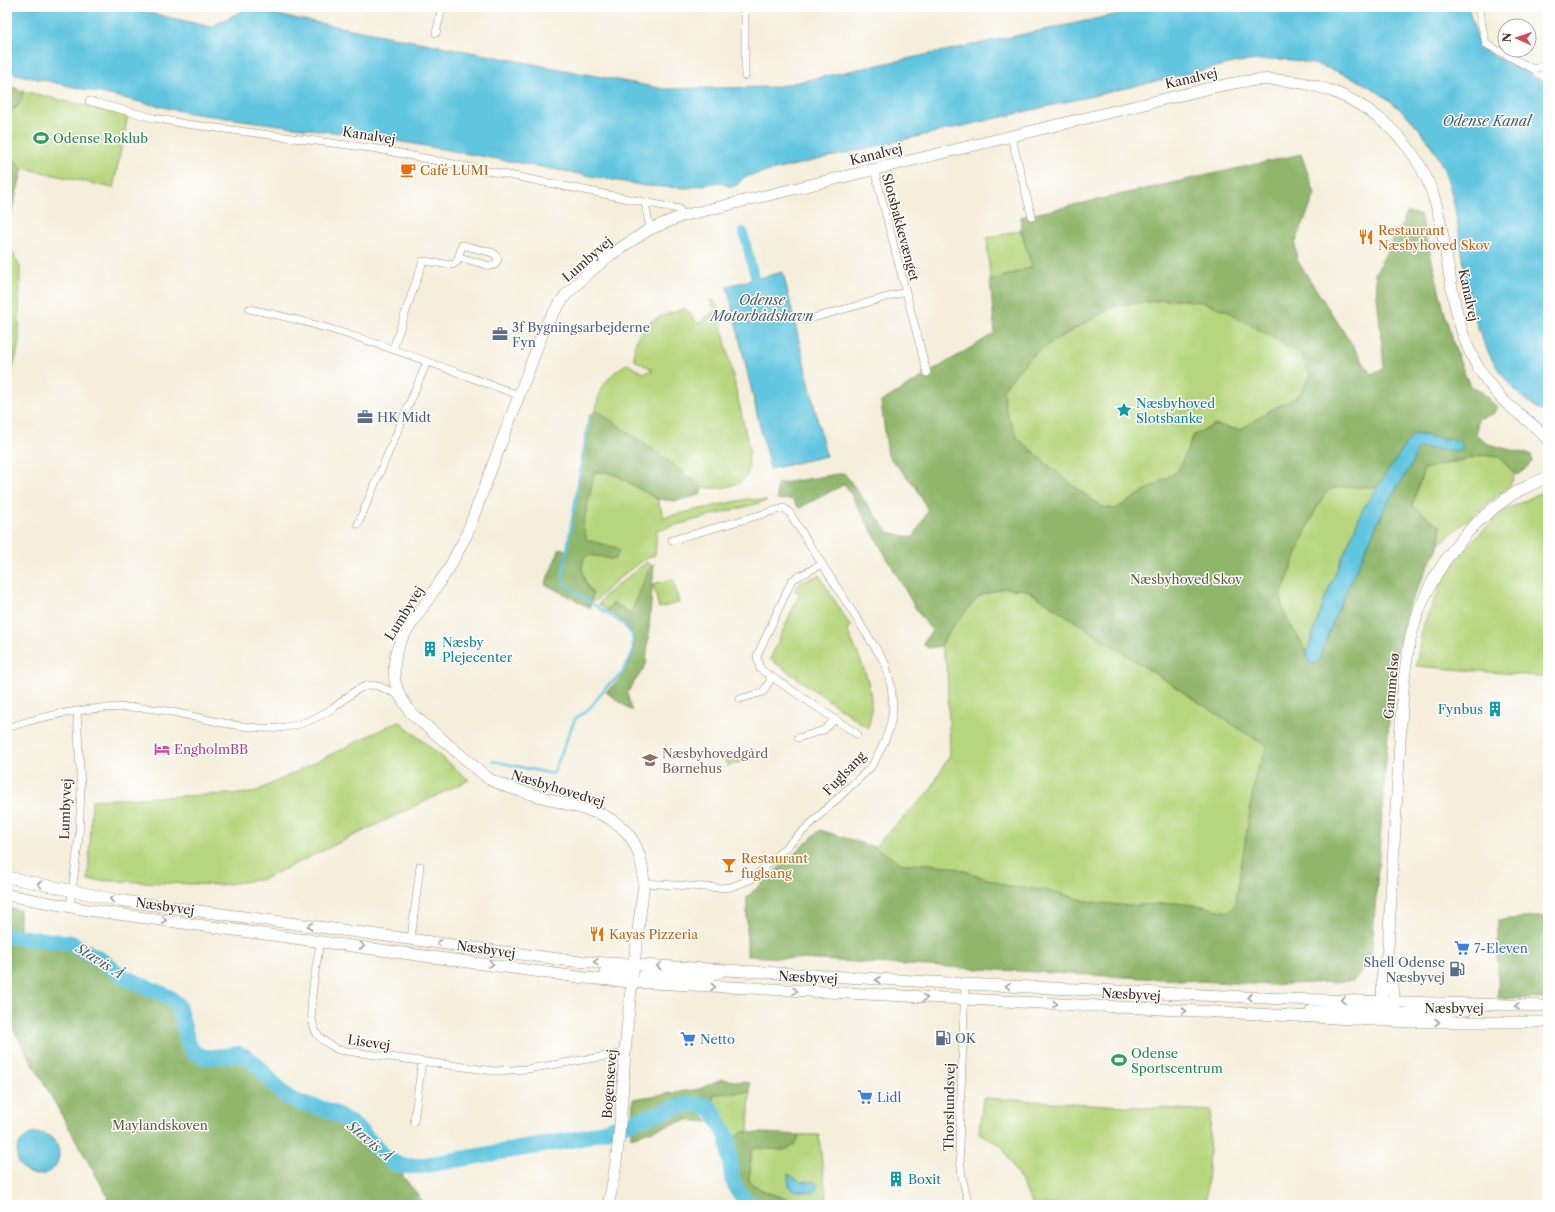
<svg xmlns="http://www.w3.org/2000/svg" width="1555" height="1212" viewBox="0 0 1555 1212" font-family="'Libre Caslon Text',serif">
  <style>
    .green { fill: #b6d57c; stroke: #78804d }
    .forest { fill: #90b66c; stroke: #667045; fill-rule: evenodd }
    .water { fill: #61c5df; stroke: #4e787e }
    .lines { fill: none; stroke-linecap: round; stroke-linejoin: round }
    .stream { stroke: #61c5df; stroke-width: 2.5 }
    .canal { stroke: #61c5df; stroke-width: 9 }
    .river { stroke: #61c5df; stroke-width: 16 }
    .street-casing { stroke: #988c7c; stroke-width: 8 }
    .secondary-casing { stroke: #988c7c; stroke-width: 12 }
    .street { stroke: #fff; stroke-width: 7 }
    .secondary { stroke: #fff; stroke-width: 11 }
    .oneway { stroke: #a79f9a }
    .labels { text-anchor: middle; stroke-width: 3; stroke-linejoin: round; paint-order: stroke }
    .street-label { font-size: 13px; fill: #3b2a1e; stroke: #fff }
    .leisure-label { font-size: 13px; fill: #27864d; stroke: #fff; text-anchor: start }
    .food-label { font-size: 13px; fill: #c56008; stroke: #fff; text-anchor: start }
    .service-label { font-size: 13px; fill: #4e5e75; stroke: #fff; text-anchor: start }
    .culture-label { font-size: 13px; fill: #0d838f; stroke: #fff; text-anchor: start }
    .park-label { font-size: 13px; fill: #605d3a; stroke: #fff }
    .hotel-label { font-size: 13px; fill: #b23c85; stroke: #fff; text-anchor: start }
    .education-label { font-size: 13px; fill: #785e54; stroke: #fff; text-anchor: start }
    .shop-label { font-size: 13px; fill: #366cbe; stroke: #fff; text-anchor: start }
    .water-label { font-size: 14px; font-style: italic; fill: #486062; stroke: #fff }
  </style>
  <rect width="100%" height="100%" fill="#fff"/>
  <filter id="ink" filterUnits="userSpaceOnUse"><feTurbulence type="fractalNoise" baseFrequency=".025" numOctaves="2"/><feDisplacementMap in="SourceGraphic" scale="8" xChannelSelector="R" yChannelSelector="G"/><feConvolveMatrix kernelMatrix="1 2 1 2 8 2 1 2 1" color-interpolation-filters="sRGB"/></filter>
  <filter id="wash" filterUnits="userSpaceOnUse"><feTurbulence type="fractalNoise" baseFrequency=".012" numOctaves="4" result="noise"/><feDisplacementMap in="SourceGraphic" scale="16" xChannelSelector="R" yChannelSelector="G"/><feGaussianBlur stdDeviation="0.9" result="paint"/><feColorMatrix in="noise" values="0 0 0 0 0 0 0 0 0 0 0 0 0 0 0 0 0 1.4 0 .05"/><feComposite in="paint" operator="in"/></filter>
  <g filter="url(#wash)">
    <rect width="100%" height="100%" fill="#f5eedb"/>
    <!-- green -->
    <path class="green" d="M 23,91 L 128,116 L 113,188 L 23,168 L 7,154 L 7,109 L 15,109 L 22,98 Z
      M 1021,230 L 1032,267 L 990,281 L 987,238 Z
      M 7,241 L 20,267 L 19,344 L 7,392 Z
      M 1177,299 L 1203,302 L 1227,311 L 1300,354 L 1311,375 L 1300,395 L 1271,410 L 1240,430 L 1214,425 L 1194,435 L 1178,471 L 1116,509 L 1102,507 L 1093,501 L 1066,480 L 1018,439 L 1006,411 L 1003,389 L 1031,356 L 1057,339 L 1117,305 Z
      M 709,300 L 714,300 L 717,305 L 750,452 C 747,459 750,466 748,473 C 744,487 713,490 702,487 L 662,456 L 596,410 C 598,390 609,373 627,364 L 644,373 L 653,370 L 634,360 C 633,332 646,321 671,313 C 676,312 680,309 686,309 L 698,324 L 716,310 Z
      M 1483,455 L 1499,457 L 1515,474 L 1510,486 L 1482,508 L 1440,543 L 1440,526 L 1412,506 L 1424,469 Z
      M 596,472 L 606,472 L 616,475 L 657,499 L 664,517 L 747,499 L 767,501 L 657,530 L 655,555 C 636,562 610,585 597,600 L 591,601 L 593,594 C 584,581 579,570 585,555 L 597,555 L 611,559 L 619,552 L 617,548 L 587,540 C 584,536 583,533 583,528 C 582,518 589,479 596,472 Z
      M 1379,487 L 1364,507 L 1325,598 L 1307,652 C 1296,635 1280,616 1281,595 C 1289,576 1315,498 1330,490 C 1343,484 1364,488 1379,487 Z
      M 1548,489 L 1548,677 L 1416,666 L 1423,626 L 1446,574 L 1472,541 L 1504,511 Z
      M 647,562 L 652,566 L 631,613 L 627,613 L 621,607 L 609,607 L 606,610 L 599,604 L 605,595 Z
      M 819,575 L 851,627 L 847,630 C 861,661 879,694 868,728 L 770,659 L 800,593 L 794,591 L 801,582 Z
      M 673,579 L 679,603 L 659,608 L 653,584 Z
      M 1003,588 L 1027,590 L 1268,747 L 1256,772 L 1236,905 L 1228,912 L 1202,906 L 1176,903 L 1126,906 L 1086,901 L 1051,891 L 1011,887 L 953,867 L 930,864 L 903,864 L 874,847 L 930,791 L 950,754 L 947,667 L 941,646 L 949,631 L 978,597 Z
      M 399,721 L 469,780 L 264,879 L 220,885 L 88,880 L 92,800 L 253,793 Z
      M 738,751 L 740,756 L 753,752 L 754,758 L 727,766 L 724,756 Z
      M 750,1092 L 748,1132 L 743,1132 L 735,1137 L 724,1116 L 713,1103 L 713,1094 Z
      M 983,1098 L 1211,1111 L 1206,1205 L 1033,1205 L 1002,1146 L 979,1133 Z
      M 800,1135 L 819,1135 L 827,1205 C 805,1205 765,1196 749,1181 L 752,1147 L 784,1149 L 794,1146 Z"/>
    <!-- forest -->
    <path class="forest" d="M 7,85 L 23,91 C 22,103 19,109 7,109 Z
      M 7,154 L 23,168 L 11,215 L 7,215 Z
      M 1301,154 L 1315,194 L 1295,244 L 1297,260 L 1371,374 L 1384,368 L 1375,274 L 1408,212 L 1420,215 C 1437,272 1445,333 1470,386 L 1481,391 L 1497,407 L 1493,414 L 1478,419 L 1476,434 L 1488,444 L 1531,455 L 1532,462 L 1520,474 L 1515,474 L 1499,457 L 1483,455 L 1424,469 L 1412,506 L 1440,526 L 1440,543 L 1408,607 L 1393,665 L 1371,963 L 1353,981 L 1270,985 L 747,956 L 747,897 L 820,830 L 874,847 L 903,864 L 930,864 L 953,867 L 1011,887 L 1051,891 L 1086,901 L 1126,906 L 1176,903 L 1202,906 L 1228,912 L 1235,905 L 1256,772 L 1267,747 L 1027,590 L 1003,588 L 978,597 L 949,631 L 941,646 L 929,648 L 922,644 L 932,631 L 916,609 L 845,484 L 799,508 L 792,499 L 777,500 L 777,484 L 844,473 L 888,532 L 913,538 L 928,511 L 916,487 L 888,456 L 881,402 L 995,333 L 990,281 L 1032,267 L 1021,230 L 1021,217 ZM 1177,299 L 1203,302 L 1227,311 L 1300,354 L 1311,375 L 1300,395 L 1271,410 L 1240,430 L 1214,425 L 1194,435 L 1178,471 L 1116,509 L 1102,507 L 1066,480 L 1018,439 L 1006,411 L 1003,389 L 1031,356 L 1057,339 L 1116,305 ZM 1418,434 L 1460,441 L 1460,451 L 1420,448 L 1417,449 L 1411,466 L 1385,507 L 1338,609 L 1318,662 L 1307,658 C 1307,640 1280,622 1281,595 C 1289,576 1315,498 1330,490 C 1343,484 1364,488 1379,487 L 1411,437 Z
      M 596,410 L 662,456 L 702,487 L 700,495 L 676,501 L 657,499 L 616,475 L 606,472 L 596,472 L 594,474 L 583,526 L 587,540 L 617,548 L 619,552 L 615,559 C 607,560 597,554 585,556 C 579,570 584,582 593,594 L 590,608 L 545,584 L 560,548 L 567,551 L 589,416 Z
      M 654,564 L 646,665 L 627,693 L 632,711 L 606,692 C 610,687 614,685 619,680 C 622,677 625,671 627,667 C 644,638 630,625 606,610 L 614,603 L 627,613 L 631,613 L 649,569 Z
      M 7,908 L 20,910 L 20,938 L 71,943 L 100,959 L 122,976 L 169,997 L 178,1005 L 189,1045 L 193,1052 L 204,1057 L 215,1057 L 239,1054 C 263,1063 271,1087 289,1098 C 303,1107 321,1105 338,1115 C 355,1126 361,1134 374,1147 C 381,1154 391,1160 399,1165 C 402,1182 418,1189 423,1205 L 104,1205 L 108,1197 L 7,1018 Z
      M 1548,916 L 1548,999 L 1498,998 L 1498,920 Z
      M 721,1079 L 750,1083 L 750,1092 L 713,1094 L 713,1103 L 703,1098 L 694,1099 L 632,1118 L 633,1099 L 699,1089 Z
      M 693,1108 L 702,1112 L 708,1122 L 686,1120 L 631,1137 L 631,1127 L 684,1109 Z
      M 743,1132 L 800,1135 L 794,1146 L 784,1150 L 752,1148 L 749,1181 C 765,1197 793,1199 813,1205 L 770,1205 L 741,1191 L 735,1178 L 735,1137 Z"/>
    <!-- water -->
    <path class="water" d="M 7,7 L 124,7 L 211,27 L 246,9 L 664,89 L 774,87 L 1119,14 L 1141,7 L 1468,7 L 1480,48 L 1548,84 L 1548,415 C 1537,408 1525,401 1516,391 C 1462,336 1468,261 1451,191 C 1434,123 1371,75 1304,62 C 1282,57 1260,60 1238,62 L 744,177 L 737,185 L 731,187 L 719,182 L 687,188 L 646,186 L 392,140 L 189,113 L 7,72 Z
      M 783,272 L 826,456 L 770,469 L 727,286 Z
      M 1415,434 L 1460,441 L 1463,447 L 1460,451 L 1420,448 L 1417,450 L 1411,466 L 1385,507 L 1338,609 L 1318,662 L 1314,664 L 1309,662 L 1307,652 L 1325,598 L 1364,507 L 1411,437 Z
      M17 1154a21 21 0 1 1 42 0a21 21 0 1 1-42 0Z
      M 788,1174 L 801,1182 L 813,1181 L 817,1184 L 817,1189 L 813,1193 L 792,1190 L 789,1186 Z"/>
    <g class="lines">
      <!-- stream -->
      <path class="stream" d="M 493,761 L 553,774 L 575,719 L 590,708 L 606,687 L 620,676 L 627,664 L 633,651 L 632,635 L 623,624 L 565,585 L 563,574 L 589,418"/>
      <!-- canal -->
      <path class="canal" d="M 743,231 L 755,279"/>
      <!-- river -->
      <path class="river" d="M 7,936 L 71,943 L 100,959 L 122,976 L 169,997 L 178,1005 L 189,1045 L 193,1052 L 204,1057 L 215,1057 L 239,1054 C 263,1063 271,1087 289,1098 C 303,1107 321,1105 338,1115 C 344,1119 352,1123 358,1129 C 371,1140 381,1158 399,1165 C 404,1167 414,1166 420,1166 L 578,1139 L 687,1104 L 702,1105 L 712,1109 L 728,1139 L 732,1179 L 737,1190 L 747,1202 L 755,1205"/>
    </g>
  </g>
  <g filter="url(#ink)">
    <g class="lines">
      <defs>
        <path id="street" d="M 745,7 L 745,76
          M 1478,7 L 1486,44 L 1533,69 L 1548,65
          M 436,33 L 442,7
          M 89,101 L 154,118 L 186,124 L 378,149 L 679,209 L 682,216
          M 1011,136 L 1032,217
          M 874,169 L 927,373
          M 645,203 L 650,229
          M 249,309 C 342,327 430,363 519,395
          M 806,320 L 905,292
          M 393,349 L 423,261 L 452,265 L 457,262 L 462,245 L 494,253 L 498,259 L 495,265 L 490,266 L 459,257
          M 358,524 L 427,362
          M 822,564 L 792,580 L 757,656 L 760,669 L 857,734
          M 740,699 L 763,692 L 772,677
          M 7,728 C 53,712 114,702 162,710 C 201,717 239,730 279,728 C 297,726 317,719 333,708 C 344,701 357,686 371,685 C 382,685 389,693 399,694
          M 798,738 L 824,730 L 835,719
          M 644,883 L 720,888 L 731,887 L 752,879 L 871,767 C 894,729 899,706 885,663 L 789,512 L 784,508 L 672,540
          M 70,907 L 79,837 L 81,789 L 77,712
          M 411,939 L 420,866
          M 320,941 C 318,964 303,1016 318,1035 C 323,1042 331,1045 338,1050 L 494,1071 L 527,1069 L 625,1053
          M 965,984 L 959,1146 L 962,1177 L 969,1205
          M 414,1121 L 422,1061"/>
        <path id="secondary" d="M 7,877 L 117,900 L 573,961 L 965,984 L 1289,999 L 1548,1006
          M 7,895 L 88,910 L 585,978 L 632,982 L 1412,1022 L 1548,1022
          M 1388,957 L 1391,965 L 1395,1009
          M 605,972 L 627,973 L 634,964
          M 644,975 L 704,978 L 720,972
          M 1311,1011 L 1382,1011 L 1388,1006
          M 1385,1019 L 1396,1014 L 1467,1010
          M 1383,1021 L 1382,978 L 1388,949 L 1403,689 C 1405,670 1407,651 1412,632 C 1431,564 1482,502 1548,477
          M 608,1205 C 620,1156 621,1105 625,1054 C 629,997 637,940 644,883 C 642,849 632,829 601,814 L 507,787 L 489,779 L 411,713 L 399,694 L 395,682 L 394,668 L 396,652 L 402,638 L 448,570 L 466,536 L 546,324 L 565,296 L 585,276 L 610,255 L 650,229 L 682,216 L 1210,88 C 1233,83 1256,78 1279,80 C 1354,85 1418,134 1437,208 C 1449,255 1450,308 1470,352 C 1479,371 1492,390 1507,404 C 1521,416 1537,426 1548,440"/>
      </defs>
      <!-- street casing -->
      <use href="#street" class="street-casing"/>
      <!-- secondary casing -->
      <use href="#secondary" class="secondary-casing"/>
      <!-- street -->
      <use href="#street" class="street"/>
      <!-- secondary -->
      <use href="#secondary" class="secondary"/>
    </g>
    <!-- one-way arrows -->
    <defs><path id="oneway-chevron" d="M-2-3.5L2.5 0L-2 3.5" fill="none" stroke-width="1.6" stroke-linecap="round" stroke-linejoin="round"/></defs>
    <g class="oneway">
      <use href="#oneway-chevron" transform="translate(40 884) rotate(-168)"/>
      <use href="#oneway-chevron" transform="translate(112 899) rotate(-169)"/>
      <use href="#oneway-chevron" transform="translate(164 920) rotate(8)"/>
      <use href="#oneway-chevron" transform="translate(310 926) rotate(-172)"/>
      <use href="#oneway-chevron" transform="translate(439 943) rotate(-172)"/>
      <use href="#oneway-chevron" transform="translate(362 946) rotate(8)"/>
      <use href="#oneway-chevron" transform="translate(596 962) rotate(-177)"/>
      <use href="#oneway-chevron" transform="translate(491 964) rotate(8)"/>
      <use href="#oneway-chevron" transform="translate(659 966) rotate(-176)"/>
      <use href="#oneway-chevron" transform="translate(878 980) rotate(-177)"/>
      <use href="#oneway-chevron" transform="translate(1008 986) rotate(-177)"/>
      <use href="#oneway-chevron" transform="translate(713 987) rotate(3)"/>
      <use href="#oneway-chevron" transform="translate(795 991) rotate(3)"/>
      <use href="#oneway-chevron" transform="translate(1250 997) rotate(-178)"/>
      <use href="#oneway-chevron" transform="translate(925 998) rotate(3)"/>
      <use href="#oneway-chevron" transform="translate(1343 1000) rotate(-179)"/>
      <use href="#oneway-chevron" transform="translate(1055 1004) rotate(3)"/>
      <use href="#oneway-chevron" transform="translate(1517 1006) rotate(-178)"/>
      <use href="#oneway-chevron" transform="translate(1184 1011) rotate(3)"/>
      <use href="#oneway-chevron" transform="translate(1437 1022)"/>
    </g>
  </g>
  <!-- icons -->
  <defs>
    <symbol id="stadium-bare" viewBox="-9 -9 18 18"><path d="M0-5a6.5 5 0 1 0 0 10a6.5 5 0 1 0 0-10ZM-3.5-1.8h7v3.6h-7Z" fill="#2e9e5b" stroke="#fff" stroke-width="2.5" paint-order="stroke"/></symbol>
    <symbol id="cafe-bare" viewBox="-9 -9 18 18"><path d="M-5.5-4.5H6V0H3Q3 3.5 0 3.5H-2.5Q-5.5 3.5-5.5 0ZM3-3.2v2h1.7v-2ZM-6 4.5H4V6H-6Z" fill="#e8710a" stroke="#fff" stroke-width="2.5" paint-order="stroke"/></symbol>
    <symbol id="restaurant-bare" viewBox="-9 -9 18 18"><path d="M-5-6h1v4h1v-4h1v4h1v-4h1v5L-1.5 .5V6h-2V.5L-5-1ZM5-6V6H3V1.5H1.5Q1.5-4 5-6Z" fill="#e8710a" stroke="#fff" stroke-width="2.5" paint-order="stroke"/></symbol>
    <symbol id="office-bare" viewBox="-9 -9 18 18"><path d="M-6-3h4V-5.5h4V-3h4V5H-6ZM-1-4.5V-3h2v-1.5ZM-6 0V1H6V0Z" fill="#5c6f8a" stroke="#fff" stroke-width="2.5" paint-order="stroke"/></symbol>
    <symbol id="sight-bare" viewBox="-9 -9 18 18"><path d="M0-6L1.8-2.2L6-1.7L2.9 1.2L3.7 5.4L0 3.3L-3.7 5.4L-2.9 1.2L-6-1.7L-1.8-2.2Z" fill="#0f9aa8" stroke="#fff" stroke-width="2.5" paint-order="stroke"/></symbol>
    <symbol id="building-bare" viewBox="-9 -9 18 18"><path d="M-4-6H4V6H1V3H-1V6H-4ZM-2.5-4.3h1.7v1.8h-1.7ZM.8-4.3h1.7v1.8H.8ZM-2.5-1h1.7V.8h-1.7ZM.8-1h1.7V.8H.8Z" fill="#0f9aa8" stroke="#fff" stroke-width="2.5" paint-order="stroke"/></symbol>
    <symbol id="hotel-bare" viewBox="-9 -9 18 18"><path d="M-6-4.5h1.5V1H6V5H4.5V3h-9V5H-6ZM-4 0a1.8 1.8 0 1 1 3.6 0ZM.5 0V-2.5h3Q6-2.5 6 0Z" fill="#d1479c" stroke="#fff" stroke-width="2.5" paint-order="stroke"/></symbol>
    <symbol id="school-bare" viewBox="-9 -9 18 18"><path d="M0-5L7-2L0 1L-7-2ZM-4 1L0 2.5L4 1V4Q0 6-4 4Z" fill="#8d6e63" stroke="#fff" stroke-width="2.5" paint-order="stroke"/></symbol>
    <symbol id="bar-bare" viewBox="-9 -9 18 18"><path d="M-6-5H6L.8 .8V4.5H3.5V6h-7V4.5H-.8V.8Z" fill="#e8710a" stroke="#fff" stroke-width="2.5" paint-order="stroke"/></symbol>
    <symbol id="supermarket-bare" viewBox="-9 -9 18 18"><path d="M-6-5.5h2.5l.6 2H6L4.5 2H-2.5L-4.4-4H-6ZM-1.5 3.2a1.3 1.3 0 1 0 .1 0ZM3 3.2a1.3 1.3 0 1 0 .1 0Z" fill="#3f7fe0" stroke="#fff" stroke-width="2.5" paint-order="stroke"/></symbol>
    <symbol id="fuel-bare" viewBox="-9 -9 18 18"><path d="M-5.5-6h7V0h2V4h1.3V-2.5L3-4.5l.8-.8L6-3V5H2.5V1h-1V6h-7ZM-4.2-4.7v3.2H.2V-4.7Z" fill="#5c6f8a" stroke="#fff" stroke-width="2.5" paint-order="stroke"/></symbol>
  </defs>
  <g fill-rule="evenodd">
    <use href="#stadium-bare" x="30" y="127" width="22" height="22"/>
    <use href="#cafe-bare" x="397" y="159" width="22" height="22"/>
    <use href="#restaurant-bare" x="1355" y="226" width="22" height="22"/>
    <use href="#office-bare" x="489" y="323" width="22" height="22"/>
    <use href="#sight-bare" x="1113" y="399" width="22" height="22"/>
    <use href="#office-bare" x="354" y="406" width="22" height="22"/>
    <use href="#building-bare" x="419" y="638" width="22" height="22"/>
    <use href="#building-bare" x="1484" y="698" width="22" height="22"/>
    <use href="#hotel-bare" x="151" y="738" width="22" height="22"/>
    <use href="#school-bare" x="639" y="749" width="22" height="22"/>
    <use href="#bar-bare" x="718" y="854" width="22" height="22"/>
    <use href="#restaurant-bare" x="586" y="923" width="22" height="22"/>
    <use href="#supermarket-bare" x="1451" y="937" width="22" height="22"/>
    <use href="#fuel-bare" x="1446" y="958" width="22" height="22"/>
    <use href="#fuel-bare" x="932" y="1027" width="22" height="22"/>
    <use href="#supermarket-bare" x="677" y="1028" width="22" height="22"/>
    <use href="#stadium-bare" x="1108" y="1049" width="22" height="22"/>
    <use href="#supermarket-bare" x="854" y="1086" width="22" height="22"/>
    <use href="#building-bare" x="885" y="1168" width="22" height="22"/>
  </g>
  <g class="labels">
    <!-- street labels -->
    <g class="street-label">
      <text transform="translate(1191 78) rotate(-13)" y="5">Kanalvej</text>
      <text transform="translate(369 135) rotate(9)" y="5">Kanalvej</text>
      <text transform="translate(876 154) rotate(-14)" y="5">Kanalvej</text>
      <text transform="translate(901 227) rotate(75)" y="5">Slotsbakkevænget</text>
      <text transform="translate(587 259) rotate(-41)" y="5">Lumbyvej</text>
      <text transform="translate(1469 295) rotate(78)" y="5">Kanalvej</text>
      <text transform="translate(404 613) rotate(-58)" y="5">Lumbyvej</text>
      <text transform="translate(1391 686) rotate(-85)" y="5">Gammelsø</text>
      <text transform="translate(844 773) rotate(-46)" y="5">Fuglsang</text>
      <text transform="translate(558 788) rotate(17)" y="5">Næsbyhovedvej</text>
      <text transform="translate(65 809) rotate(-88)" y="5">Lumbyvej</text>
      <text transform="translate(165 906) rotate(8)" y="5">Næsbyvej</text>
      <text transform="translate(486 949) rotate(8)" y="5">Næsbyvej</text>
      <text transform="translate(808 977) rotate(3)" y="5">Næsbyvej</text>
      <text transform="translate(1131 994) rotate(3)" y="5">Næsbyvej</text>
      <text x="1454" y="1013">Næsbyvej</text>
      <text transform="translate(369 1042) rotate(8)" y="5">Lisevej</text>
      <text transform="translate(609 1084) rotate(-86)" y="5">Bogensevej</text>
      <text transform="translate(949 1107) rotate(-89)" y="5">Thorslundsvej</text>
    </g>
    <!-- leisure labels -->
    <g class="leisure-label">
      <text x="53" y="143">Odense Roklub</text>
      <text x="1131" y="1058">Odense<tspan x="1131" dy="15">Sportscentrum</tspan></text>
    </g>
    <!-- food labels -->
    <g class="food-label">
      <text x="420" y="175">Café LUMI</text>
      <text x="1378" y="235">Restaurant<tspan x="1378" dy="15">Næsbyhoved Skov</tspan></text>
      <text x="741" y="863">Restaurant<tspan x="741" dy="15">fuglsang</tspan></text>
      <text x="609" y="939">Kayas Pizzeria</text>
    </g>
    <!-- service labels -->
    <g class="service-label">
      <text x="512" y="332">3f Bygningsarbejderne<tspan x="512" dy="15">Fyn</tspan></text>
      <text x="377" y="422">HK Midt</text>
      <text x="1445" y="967" text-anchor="end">Shell Odense<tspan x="1445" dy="15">Næsbyvej</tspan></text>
      <text x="955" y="1043">OK</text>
    </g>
    <!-- culture labels -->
    <g class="culture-label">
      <text x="1136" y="408">Næsbyhoved<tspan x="1136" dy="15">Slotsbanke</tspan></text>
      <text x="442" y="647">Næsby<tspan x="442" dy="15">Plejecenter</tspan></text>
      <text x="1483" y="714" text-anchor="end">Fynbus</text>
      <text x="908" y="1184">Boxit</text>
    </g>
    <!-- park labels -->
    <g class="park-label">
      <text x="1186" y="584">Næsbyhoved Skov</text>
      <text x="160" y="1130">Maylandskoven</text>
    </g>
    <!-- hotel labels -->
    <g class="hotel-label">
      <text x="174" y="754">EngholmBB</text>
    </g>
    <!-- education labels -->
    <g class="education-label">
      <text x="662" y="758">Næsbyhovedgård<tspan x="662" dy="15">Børnehus</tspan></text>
    </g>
    <!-- shop labels -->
    <g class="shop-label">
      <text x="1474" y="953">7-Eleven</text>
      <text x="700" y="1044">Netto</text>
      <text x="877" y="1102">Lidl</text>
    </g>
    <!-- water labels -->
    <g class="water-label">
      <text x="1487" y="126">Odense Kanal</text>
      <text x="762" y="305">Odense<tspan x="762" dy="16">Motorbådshavn</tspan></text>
      <text transform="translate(100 961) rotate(32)" y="5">Stavis Å</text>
      <text transform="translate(370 1141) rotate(40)" y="5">Stavis Å</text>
    </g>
  </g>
  <!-- margin -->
  <rect width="1555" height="1212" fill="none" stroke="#fff" stroke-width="24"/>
  <!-- north arrow -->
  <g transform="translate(1517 38) rotate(273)"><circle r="19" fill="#ffffff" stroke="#b1aaa5"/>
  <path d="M0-3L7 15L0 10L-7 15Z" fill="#d1495b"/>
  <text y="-6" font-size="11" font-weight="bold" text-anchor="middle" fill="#3b2a1e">N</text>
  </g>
</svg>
